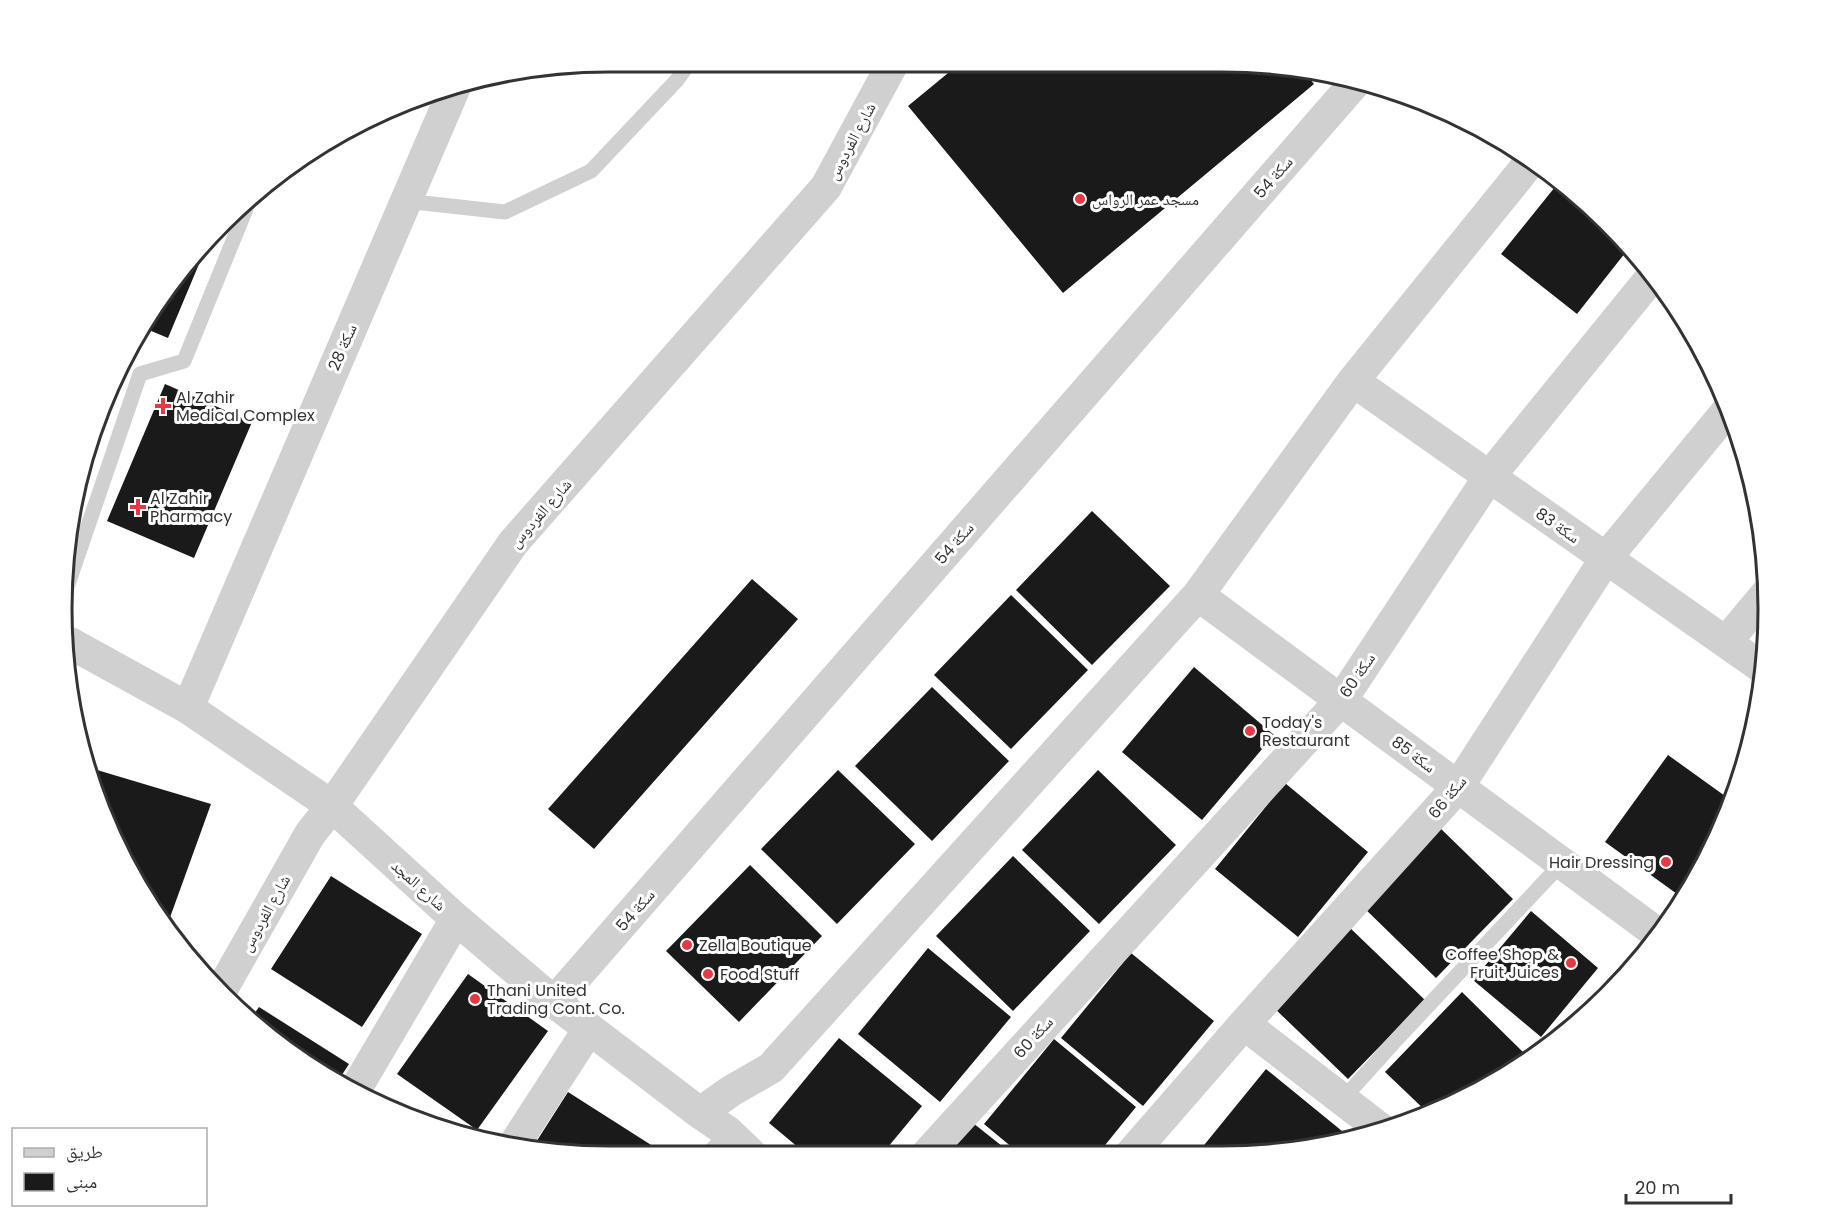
<svg xmlns="http://www.w3.org/2000/svg" width="1830" height="1218" viewBox="0 0 1830 1218" font-family="Poppins,'Noto Naskh Arabic',sans-serif">
  <style>
    .building { fill: #1a1a1a }
    .lines { fill: none; stroke-linecap: round; stroke-linejoin: round }
    .lane { stroke: #d0d0d0; stroke-width: 15 }
    .street { stroke: #d0d0d0; stroke-width: 32 }
    .poi-dot { fill: #e63946; stroke: #fff; stroke-width: 2 }
    .labels { text-anchor: middle; stroke-width: 6; stroke-linejoin: round; paint-order: stroke }
    .street-label { font-size: 16px; fill: #333; stroke: #fff }
    .poi-label { font-size: 16px; fill: #333; stroke: #fff; text-anchor: start }
    .rim { fill: none; stroke: #333; stroke-width: 3 }
  </style>
  <rect width="100%" height="100%" fill="#fff"/>
  <!-- building -->
  <path class="building" d="M 959,64 L 1293,66 L 1302,69 L 1314,84 L 1063,293 L 908,106 Z
    M 1559,182 L 1582,198 L 1629,248 L 1577,314 L 1501,254 Z
    M 207,245 L 168,338 L 144,328 L 175,275 Z
    M 165,384 L 252,422 L 194,558 L 107,521 Z
    M 1092,511 L 1170,586 L 1092,665 L 1016,590 Z
    M 752,579 L 798,619 L 594,849 L 548,809 Z
    M 1011,595 L 1088,670 L 1011,749 L 934,675 Z
    M 1194,667 L 1274,735 L 1202,820 L 1122,752 Z
    M 932,687 L 1009,761 L 932,841 L 855,766 Z
    M 1668,755 L 1732,801 L 1695,883 L 1684,899 L 1605,842 Z
    M 87,767 L 211,804 L 168,923 L 135,883 Z
    M 838,770 L 915,844 L 837,924 L 761,849 Z
    M 1098,770 L 1176,845 L 1099,924 L 1022,850 Z
    M 1285,783 L 1368,852 L 1298,937 L 1215,869 Z
    M 1436,824 L 1513,899 L 1436,978 L 1359,903 Z
    M 1013,856 L 1090,931 L 1013,1011 L 936,936 Z
    M 750,865 L 822,936 L 739,1022 L 666,951 Z
    M 331,876 L 422,934 L 362,1027 L 271,969 Z
    M 1531,911 L 1598,968 L 1541,1037 L 1473,980 Z
    M 1347,925 L 1425,1000 L 1348,1079 L 1271,1005 Z
    M 928,948 L 1011,1017 L 940,1102 L 858,1034 Z
    M 1131,953 L 1214,1021 L 1143,1106 L 1061,1038 Z
    M 468,974 L 548,1031 L 477,1130 L 397,1074 Z
    M 1462,992 L 1530,1059 L 1463,1100 L 1428,1113 L 1385,1072 Z
    M 259,1007 L 349,1064 L 338,1081 L 249,1021 Z
    M 839,1038 L 922,1106 L 883,1153 L 805,1153 L 769,1123 Z
    M 1054,1039 L 1136,1107 L 1097,1155 L 1020,1154 L 984,1124 Z
    M 1266,1069 L 1353,1140 L 1256,1155 L 1196,1155 Z
    M 568,1092 L 659,1150 L 657,1152 L 537,1152 L 531,1150 Z
    M 973,1123 L 1012,1154 L 948,1154 Z"/>
  <g class="lines">
    <!-- lane -->
    <path class="lane" d="M 405,201 L 505,212 L 591,171 L 677,80 L 690,62
      M 65,593 L 140,374 L 184,361 L 246,209
      M 1342,1100 L 1397,1039 L 1562,863
      M 709,1153 L 728,1132"/>
    <!-- street -->
    <path class="street" d="M 1353,381 L 1764,669
      M 1198,595 L 1658,934
      M 1726,642 L 1767,593
      M 70,643 L 188,708 L 332,806 L 456,919 L 554,1002 L 700,1113 L 728,1132 L 750,1153
      M 188,708 L 455,87
      M 222,989 L 310,834 L 332,806 L 513,543 L 826,187 L 893,63
      M 554,1002 L 1353,85
      M 1244,1024 L 1382,1130
      M 354,1092 L 456,919
      M 700,1113 L 731,1091 L 771,1068 L 1198,595 L 1353,381 L 1530,162
      M 514,1145 L 589,1029
      M 927,1154 L 1342,699 L 1489,477 L 1654,274
      M 1130,1155 L 1244,1024 L 1458,787 L 1606,558 L 1728,410"/>
  </g>
  <!-- markers -->
  <g class="poi-dot">
    <circle cx="1080" cy="199" r="6"/>
    <path d="M160 397h6v6h6v6h-6v6h-6v-6h-6v-6h6z"/>
    <path d="M135 498h6v6h6v6h-6v6h-6v-6h-6v-6h6z"/>
    <circle cx="1250" cy="731" r="6"/>
    <circle cx="1666" cy="862" r="6"/>
    <circle cx="687" cy="945" r="6"/>
    <circle cx="1571" cy="963" r="6"/>
    <circle cx="708" cy="974" r="6"/>
    <circle cx="475" cy="999" r="6"/>
  </g>
  <g class="labels">
    <!-- street labels -->
    <g class="street-label">
      <text transform="translate(851 141) rotate(-62)" y="6">شارع الفردوس</text>
      <text transform="translate(1273 177) rotate(-49)" y="6">سكة 54</text>
      <text transform="translate(342 347) rotate(-67)" y="6">سكة 28</text>
      <text transform="translate(540 513) rotate(-49)" y="6">شارع الفردوس</text>
      <text transform="translate(1558 525) rotate(35)" y="6">سكة 83</text>
      <text transform="translate(954 543) rotate(-49)" y="6">سكة 54</text>
      <text transform="translate(1357 675) rotate(-56)" y="6">سكة 60</text>
      <text transform="translate(1414 754) rotate(37)" y="6">سكة 85</text>
      <text transform="translate(1447 797) rotate(-51)" y="6">سكة 66</text>
      <text transform="translate(419 885) rotate(42)" y="6">شارع المجد</text>
      <text transform="translate(635 910) rotate(-49)" y="6">سكة 54</text>
      <text transform="translate(265 913) rotate(-61)" y="6">شارع الفردوس</text>
      <text transform="translate(1033 1037) rotate(-48)" y="6">سكة 60</text>
    </g>
    <!-- poi labels -->
    <g class="poi-label">
      <text x="1092" y="205">مسجد عمر الرواس</text>
      <text x="176" y="403">Al Zahir<tspan x="176" dy="18">Medical Complex</tspan></text>
      <text x="150" y="504">Al Zahir<tspan x="150" dy="18">Pharmacy</tspan></text>
      <text x="1262" y="728">Today's<tspan x="1262" dy="18">Restaurant</tspan></text>
      <text x="1654" y="868" text-anchor="end">Hair Dressing</text>
      <text x="699" y="951">Zella Boutique</text>
      <text x="1559" y="960" text-anchor="end">Coffee Shop &amp;<tspan x="1559" dy="18">Fruit Juices</tspan></text>
      <text x="720" y="980">Food Stuff</text>
      <text x="487" y="996">Thani United<tspan x="487" dy="18">Trading Cont. Co.</tspan></text>
    </g>
  </g>
  <!-- crop -->
  <path d="M0 0H1830V1218H0ZM609 72H1221A537 537 0 0 1 1758 609V609A537 537 0 0 1 1221 1146H609A537 537 0 0 1 72 609V609A537 537 0 0 1 609 72Z" fill="#fff" fill-rule="evenodd"/>
  <path class="rim" d="M609 72H1221A537 537 0 0 1 1758 609V609A537 537 0 0 1 1221 1146H609A537 537 0 0 1 72 609V609A537 537 0 0 1 609 72Z"/>
  <!-- legend -->
  <rect x="12" y="1128" width="195" height="78" fill="#ffffff" stroke="#adadad" stroke-width="1.5"/>
  <rect x="24" y="1148" width="30" height="9" fill="#d0d0d0" stroke="#adadad" stroke-width="1.5"/>
  <text x="66" y="1158" font-size="18" fill="#333333">طريق</text>
  <rect x="24" y="1173" width="30" height="18" fill="#1a1a1a" stroke="#adadad" stroke-width="1.5"/>
  <text x="66" y="1188" font-size="18" fill="#333333">مبنى</text>
  <!-- scale -->
  <path d="M1626 1194v9h105v-9" fill="none" stroke="#333333" stroke-width="3"/>
  <text x="1635" y="1194" font-size="18" fill="#333333" stroke="#ffffff" stroke-width="4.5" paint-order="stroke">20 m</text>
</svg>
